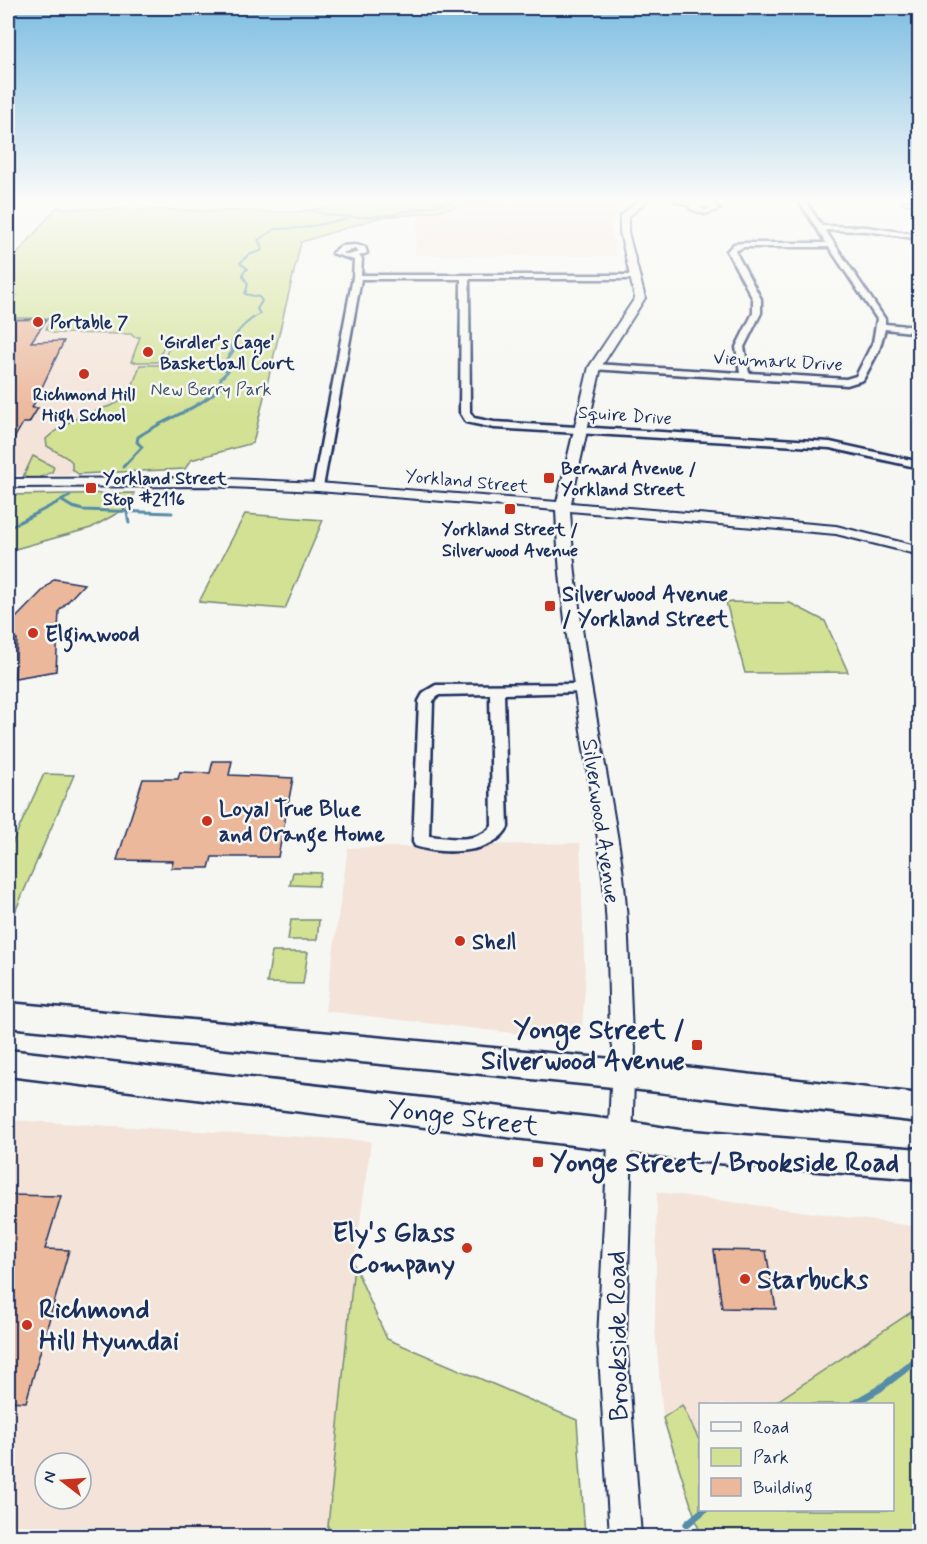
<svg xmlns="http://www.w3.org/2000/svg" width="927" height="1544" viewBox="0 0 927 1544" font-family="Mynerve,sans-serif">
  <style>
    .built { fill: #f3e3d8; fill-rule: evenodd }
    .green { fill: #d2e194; stroke: #768879; stroke-width: 1.5 }
    .lines { fill: none; stroke-linecap: round; stroke-linejoin: round }
    .stream-far2 { stroke: #558ca7; stroke-width: 2 }
    .stream-far1 { stroke: #558ca7; stroke-width: 3 }
    .stream { stroke: #558ca7; stroke-width: 7 }
    .building { fill: #ebb89c; stroke: #1b2f5e; stroke-width: 1.5 }
    .minor-casing { stroke: #1b2f5e; stroke-width: 5 }
    .tertiary-casing { stroke: #1b2f5e; stroke-width: 4 }
    .primary-casing { stroke: #1b2f5e; stroke-width: 5 }
    .minor { fill: #f6f6f2; fill-rule: evenodd }
    .tertiary { fill: #f6f6f2; fill-rule: evenodd }
    .primary { fill: #f6f6f2; fill-rule: evenodd }
    .poi-dot { fill: #c8321e; stroke: #f6f6f2; stroke-width: 2 }
    .labels { text-anchor: middle; stroke-width: 5; stroke-linejoin: round; paint-order: stroke }
    .far-poi-label { font-size: 18px; font-weight: bold; fill: #1b2f5e; stroke: #f6f6f2; text-anchor: start }
    .far-street-label { font-size: 18px; fill: #1b2f5e; stroke: #f6f6f2 }
    .far-park-label { font-size: 18px; fill: #405369; stroke: #f6f6f2 }
    .poi-label { font-size: 22px; font-weight: bold; fill: #1b2f5e; stroke: #f6f6f2; text-anchor: start }
    .street-label { font-size: 22px; fill: #1b2f5e; stroke: #f6f6f2 }
    .near-poi-label { font-size: 27px; font-weight: bold; fill: #1b2f5e; stroke: #f6f6f2; text-anchor: start }
    .near-street-label { font-size: 27px; fill: #1b2f5e; stroke: #f6f6f2 }
  </style>
  <rect width="100%" height="100%" fill="#f6f6f2"/>
  <filter id="ink" filterUnits="userSpaceOnUse"><feTurbulence type="fractalNoise" baseFrequency=".0167" numOctaves="2"/><feDisplacementMap in="SourceGraphic" scale="12" xChannelSelector="R" yChannelSelector="G"/><feConvolveMatrix kernelMatrix="1 2 1 2 8 2 1 2 1" color-interpolation-filters="sRGB"/></filter>
  <g filter="url(#ink)">
    <!-- built -->
    <path class="built" d="M 488,201 L 628,201 L 610,223 L 616,256 L 415,255 L 418,214 Z
      M 8,294 L 65,294 L 189,338 L 122,404 L 57,429 L 46,439 L 47,446 L 69,459 L 72,462 L 74,472 L 78,474 L 8,475 Z
      M 580,843 L 585,986 L 581,1041 L 325,1011 L 348,848 Z
      M 8,1120 L 371,1141 L 354,1265 L 327,1536 L 8,1536 ZM 45,1463 L 81,1463 L 81,1499 L 45,1499 Z
      M 657,1192 L 919,1227 L 919,1307 L 773,1404 L 700,1404 L 700,1442 L 682,1405 L 663,1418 L 655,1327 Z"/>
    <!-- green -->
    <path class="green" d="M 349,201 L 488,201 L 418,214 L 381,217 L 301,242 L 253,443 L 191,460 L 185,469 L 78,474 L 72,469 L 72,462 L 69,459 L 47,446 L 46,439 C 59,427 78,416 95,411 C 108,406 122,405 130,391 C 134,383 137,374 140,365 L 162,365 L 171,342 L 165,342 L 158,362 L 131,362 L 140,337 L 134,337 L 131,334 L 53,333 L 46,329 L 51,318 L 8,318 L 8,306 L 17,295 L 8,294 L 8,265 L 56,208 L 296,212 L 347,204 Z
      M 33,456 L 54,467 L 52,472 L 37,479 L 23,477 Z
      M 134,493 L 132,505 L 91,528 L 8,551 L 8,495 Z
      M 245,514 L 323,520 L 285,609 L 199,602 Z
      M 726,602 L 790,603 L 825,621 L 848,672 L 745,673 Z
      M 44,774 L 74,775 L 8,928 L 8,852 Z
      M 293,872 L 321,873 L 318,886 L 290,885 Z
      M 291,920 L 319,920 L 317,940 L 288,940 Z
      M 272,952 L 308,952 L 303,984 L 267,983 Z
      M 354,1265 L 387,1339 L 577,1420 L 585,1536 L 327,1536 Z
      M 919,1307 L 919,1536 L 701,1536 L 663,1418 L 682,1405 L 700,1442 L 700,1510 L 892,1510 L 892,1404 L 773,1404 Z"/>
    <g class="lines">
      <!-- stream-far2 -->
      <path class="stream-far2" d="M 314,211 C 359,226 410,211 455,201
        M 231,348 C 231,335 248,320 260,314 L 257,309 L 262,301 L 259,297 L 245,294 L 248,284 L 243,276 L 244,271 L 248,269 L 240,263 L 248,255 L 261,251 L 262,247 L 258,240 L 275,229 L 302,228 L 347,219"/>
      <!-- stream-far1 -->
      <path class="stream-far1" d="M 123,467 L 142,447 L 137,442 L 138,437 C 165,418 195,411 220,388 L 221,378 L 228,371 L 222,368 L 230,362 L 227,359 L 233,351 L 231,347
        M 62,501 L 72,507 L 83,510 L 172,513
        M 127,513 L 129,523
        M 8,528 L 70,496"/>
      <!-- stream -->
      <path class="stream" d="M 853,1404 L 879,1389 L 920,1358
        M 687,1524 L 704,1510"/>
    </g>
    <!-- building -->
    <path class="building" d="M 47,319 L 31,342 L 64,341 L 32,408 L 38,408 L 29,423 L 23,423 L 8,449 L 8,320 Z
      M 54,579 L 84,584 L 59,611 L 56,671 L 15,678 L 17,639 L 8,639 L 8,626 Z
      M 213,761 L 232,761 L 229,775 L 293,778 L 278,857 L 212,857 L 209,868 L 171,868 L 173,861 L 117,860 L 143,779 L 178,779 L 180,772 L 210,773 Z
      M 8,1195 L 61,1196 L 45,1249 L 69,1250 L 26,1402 L 8,1401 Z
      M 714,1250 L 766,1251 L 776,1309 L 722,1308 Z"/>
    <g class="lines">
      <defs>
        <path id="minor" d="M 675,201 L 710,202 L 720,209 L 705,214 L 690,209 L 690,206 ZM 697,206 L 711,208 L 705,210 Z
          M 799,201 L 805,201 L 822,226 L 867,227 L 920,235 L 920,239 L 867,231 L 825,230 L 885,319 L 885,324 L 920,327 L 920,333 L 885,329 L 879,350 L 863,380 L 847,385 L 592,369 L 590,367 L 595,364 L 740,373 L 736,347 L 753,313 L 753,299 L 727,251 L 734,244 L 744,243 L 826,243 ZM 744,247 L 829,247 L 877,319 L 873,342 L 856,376 L 846,379 L 749,373 L 744,347 L 761,313 L 761,299 L 735,251 Z
          M 355,245 L 365,247 L 367,253 L 359,256 L 362,259 L 361,275 L 635,275 L 639,277 L 635,279 L 469,279 L 470,412 L 474,418 L 494,422 L 830,442 L 920,462 L 920,468 L 830,448 L 494,428 L 466,422 L 460,412 L 461,279 L 361,279 L 323,487 L 322,489 L 314,489 L 313,487 L 353,277 L 354,260 L 332,253 L 341,246 ZM 355,249 L 359,252 L 348,255 L 342,253 Z
          M 583,684 L 588,686 L 590,689 L 588,692 L 504,694 L 508,827 C 493,855 442,855 415,846 L 413,842 L 419,701 L 424,692 L 436,685 ZM 490,694 L 492,826 C 477,844 450,838 429,836 L 433,701 L 439,695 Z"/>
        <path id="tertiary" d="M 10,201 L 18,201 L 8,209 L 8,203 Z
          M 637,201 L 647,201 L 628,217 L 628,232 L 645,298 L 601,367 L 571,503 L 836,526 L 920,547 L 920,555 L 836,534 L 570,511 C 576,627 602,740 620,853 C 629,913 629,975 632,1035 L 635,1047 L 626,1338 L 641,1536 L 610,1536 L 598,1338 L 613,1047 L 610,1035 C 608,975 609,913 600,853 C 584,739 560,626 556,510 L 318,491 L 206,486 L 8,487 L 8,479 L 206,478 L 318,483 L 557,502 L 589,367 L 635,298 L 620,232 L 620,217 Z
          M 902,201 L 920,201 L 920,205 L 903,203 Z"/>
        <path id="primary" d="M 8,1003 L 623,1060 L 920,1094 L 920,1122 L 623,1088 L 8,1027 Z
          M 8,1050 L 622,1121 L 679,1130 L 920,1149 L 920,1179 L 679,1160 L 622,1151 L 8,1076 Z"/>
      </defs>
      <!-- minor casing -->
      <use href="#minor" class="minor-casing"/>
      <!-- tertiary casing -->
      <use href="#tertiary" class="tertiary-casing"/>
      <!-- primary casing -->
      <use href="#primary" class="primary-casing"/>
      <!-- minor -->
      <use href="#minor" class="minor"/>
      <!-- tertiary -->
      <use href="#tertiary" class="tertiary"/>
      <!-- primary -->
      <use href="#primary" class="primary"/>
    </g>
  </g>
  <!-- sky -->
  <linearGradient id="sky" x2="0" y2="1"><stop stop-color="#7cbde2"/><stop offset="0.48" stop-color="#fbfbf9"/><stop offset="1" stop-color="#fbfbf9" stop-opacity="0"/></linearGradient>
  <rect width="927" height="417" fill="url(#sky)"/>
  <!-- markers -->
  <g class="poi-dot">
    <circle cx="38" cy="322" r="6"/>
    <circle cx="148" cy="352" r="6"/>
    <circle cx="84" cy="374" r="6"/>
    <rect x="543" y="472" width="12" height="12" rx="3"/>
    <rect x="85" y="482" width="12" height="12" rx="3"/>
    <rect x="504" y="503" width="12" height="12" rx="3"/>
    <rect x="544" y="600" width="12" height="12" rx="3"/>
    <circle cx="33" cy="633" r="6"/>
    <circle cx="207" cy="821" r="6"/>
    <circle cx="460" cy="941" r="6"/>
    <rect x="691" y="1039" width="12" height="12" rx="3"/>
    <rect x="532" y="1156" width="12" height="12" rx="3"/>
    <circle cx="467" cy="1248" r="6"/>
    <circle cx="745" cy="1279" r="6"/>
    <circle cx="27" cy="1325" r="6"/>
  </g>
  <g class="labels">
    <!-- far-poi labels -->
    <g class="far-poi-label">
      <text x="50" y="328">Portable 7</text>
      <text x="160" y="348">'Girdler's Cage'<tspan x="160" dy="21">Basketball Court</tspan></text>
      <text x="84" y="400" text-anchor="middle">Richmond Hill<tspan x="84" dy="21">High School</tspan></text>
      <text x="561" y="474">Bernard Avenue /<tspan x="561" dy="21">Yorkland Street</tspan></text>
      <text x="103" y="484">Yorkland Street<tspan x="103" dy="21">Stop #2116</tspan></text>
      <text x="510" y="535" text-anchor="middle">Yorkland Street /<tspan x="510" dy="21">Silverwood Avenue</tspan></text>
    </g>
    <!-- far-street labels -->
    <g class="far-street-label">
      <text transform="translate(778 361) rotate(3)" y="6">Viewmark Drive</text>
      <text transform="translate(625 415) rotate(4)" y="6">Squire Drive</text>
      <text transform="translate(467 481) rotate(5)" y="6">Yorkland Street</text>
    </g>
    <!-- far-park labels -->
    <g class="far-park-label">
      <text x="211" y="395">New Berry Park</text>
    </g>
    <!-- poi labels -->
    <g class="poi-label">
      <text x="562" y="601">Silverwood Avenue<tspan x="562" dy="25">/ Yorkland Street</tspan></text>
      <text x="45" y="641">Elginwood</text>
      <text x="219" y="816">Loyal True Blue<tspan x="219" dy="25">and Orange Home</tspan></text>
      <text x="472" y="949">Shell</text>
    </g>
    <!-- street labels -->
    <g class="street-label">
      <text transform="translate(602 821) rotate(82)" y="8">Silverwood Avenue</text>
    </g>
    <!-- near-poi labels -->
    <g class="near-poi-label">
      <text x="685" y="1038" text-anchor="end">Yonge Street /<tspan x="685" dy="31">Silverwood Avenue</tspan></text>
      <text x="550" y="1171">Yonge Street / Brookside Road</text>
      <text x="455" y="1241" text-anchor="end">Ely's Glass<tspan x="455" dy="31">Company</tspan></text>
      <text x="757" y="1288">Starbucks</text>
      <text x="39" y="1318">Richmond<tspan x="39" dy="31">Hill Hyundai</tspan></text>
    </g>
    <!-- near-street labels -->
    <g class="near-street-label">
      <text transform="translate(463 1117) rotate(7)" y="9">Yonge Street</text>
      <text transform="translate(617 1336) rotate(-91)" y="9">Brookside Road</text>
    </g>
  </g>
  <!-- margin -->
  <rect width="927" height="1544" fill="none" stroke="#f6f6f2" stroke-width="30"/>
  <rect x="15" y="15" width="897" height="1514" fill="none" stroke="#1b2f5e" stroke-width="2" filter="url(#ink)"/>
  <!-- legend -->
  <rect x="699" y="1403" width="195" height="108" fill="#f6f6f2" stroke="#9ea6b7" stroke-width="1.5"/>
  <rect x="711" y="1422" width="30" height="9" fill="#f6f6f2" stroke="#9ea6b7" stroke-width="1.5"/>
  <text x="753" y="1433" font-size="18" fill="#1b2f5e">Road</text>
  <rect x="711" y="1448" width="30" height="18" fill="#d2e194" stroke="#9ea6b7" stroke-width="1.5"/>
  <text x="753" y="1463" font-size="18" fill="#1b2f5e">Park</text>
  <rect x="711" y="1478" width="30" height="18" fill="#ebb89c" stroke="#9ea6b7" stroke-width="1.5"/>
  <text x="753" y="1493" font-size="18" fill="#1b2f5e">Building</text>
  <!-- north arrow -->
  <g transform="translate(63 1481) rotate(287)"><circle r="28" fill="#f6f6f2" stroke="#9ea6b7" stroke-width="1.5"/>
  <path d="M0-4.5L10 22L0 15L-10 22Z" fill="#c8321e"/>
  <text y="-9" font-size="16" font-weight="bold" text-anchor="middle" fill="#1b2f5e">N</text>
  </g>
</svg>
